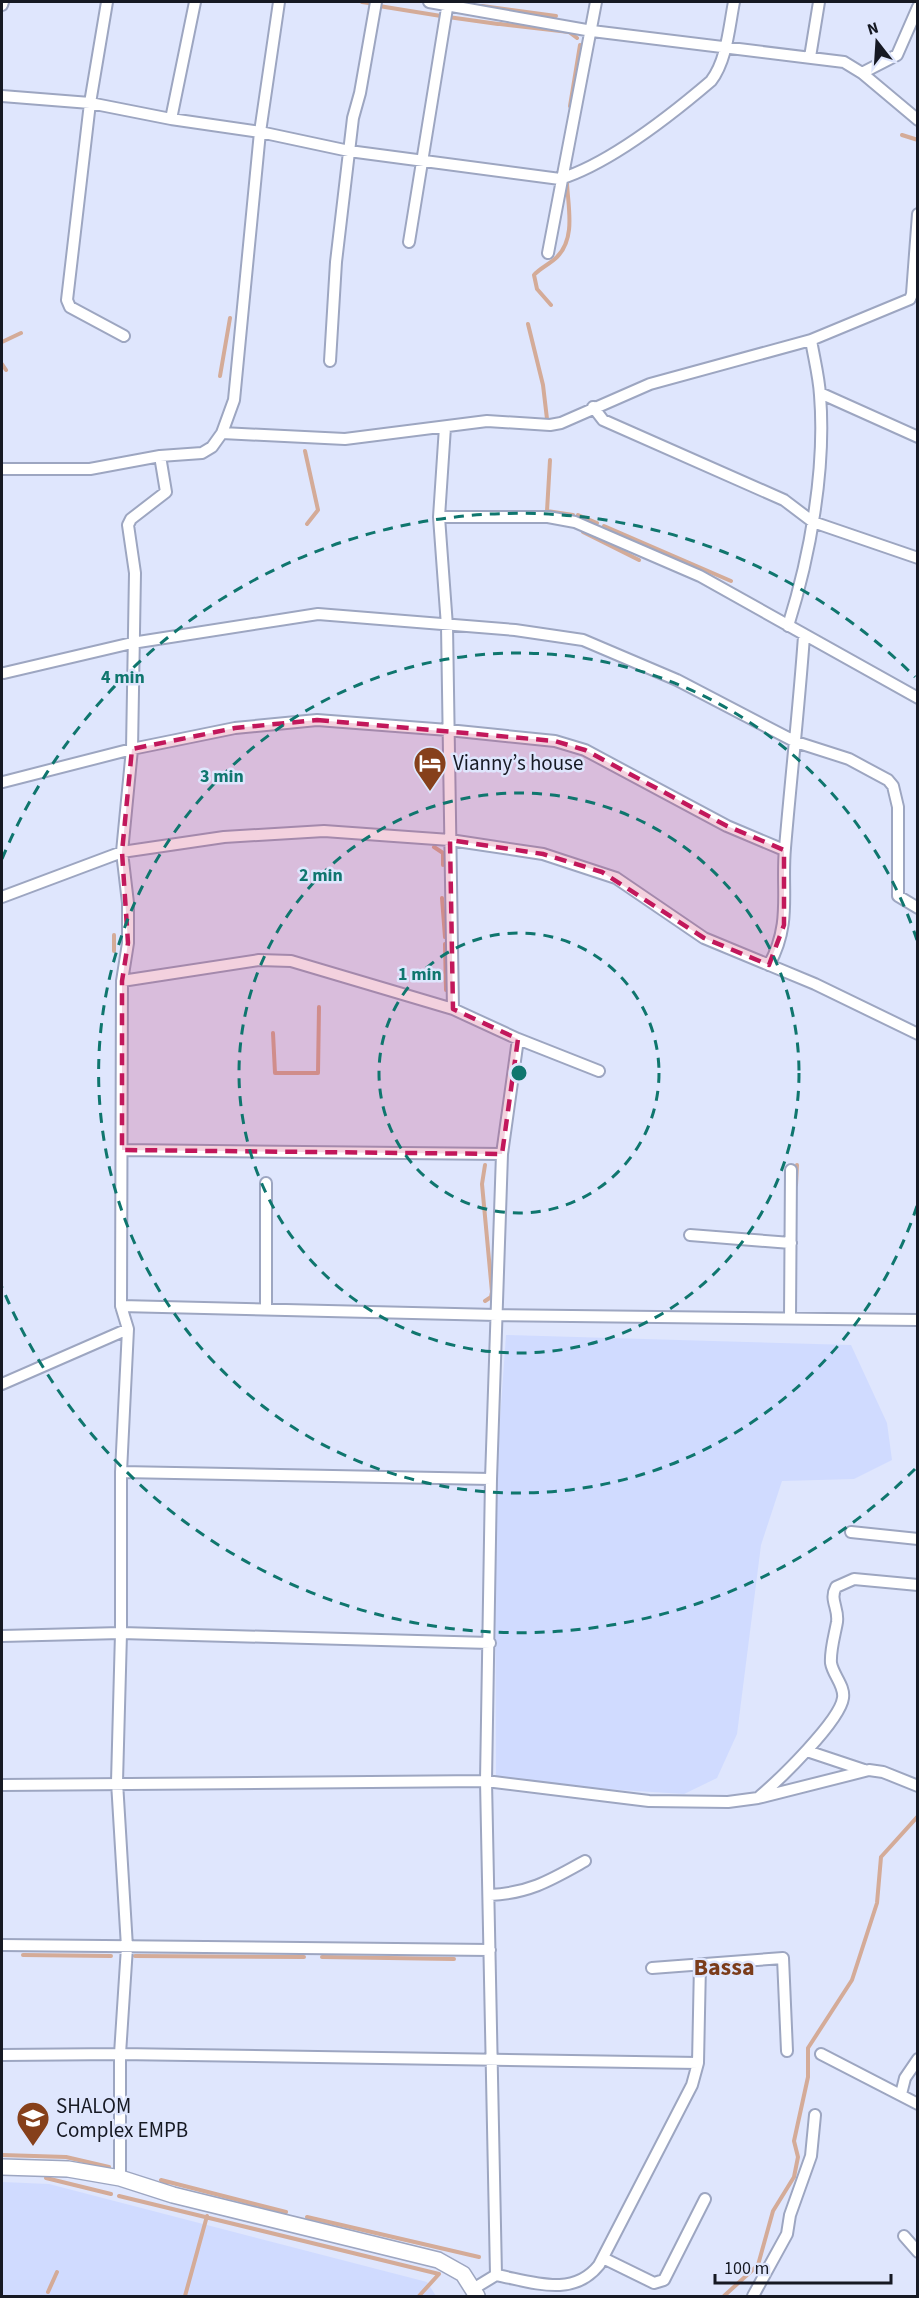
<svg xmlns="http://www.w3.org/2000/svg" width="919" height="2298" viewBox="0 0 919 2298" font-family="'Source Sans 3',sans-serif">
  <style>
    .built { fill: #d0dbff }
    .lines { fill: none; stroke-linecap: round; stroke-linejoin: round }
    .stream { stroke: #d4ab98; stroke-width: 4 }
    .street-casing { stroke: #9da6c1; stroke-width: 14 }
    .secondary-casing { stroke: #9da6c1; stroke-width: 18 }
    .street { stroke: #fff; stroke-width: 10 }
    .secondary { stroke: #fff; stroke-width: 15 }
    .marked { fill: #c2185b; fill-opacity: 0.2; stroke: #c2185b; stroke-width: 4.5; stroke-dasharray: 12 8; stroke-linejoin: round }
    .ring { fill: none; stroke: #0f766e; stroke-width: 3; stroke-dasharray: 10 8 }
    .labels { text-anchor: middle; stroke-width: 5; stroke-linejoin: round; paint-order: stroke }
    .poi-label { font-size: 21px; fill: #161923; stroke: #dfe6fd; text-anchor: start }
    .quarter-label { font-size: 24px; font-weight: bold; fill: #7b3c1a; stroke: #dfe6fd }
    .centre { fill: #0f766e; stroke: #dfe6fd; stroke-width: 3 }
    .ring-label { font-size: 18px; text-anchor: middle; font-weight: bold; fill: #0f766e; stroke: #dfe6fd; stroke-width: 5; stroke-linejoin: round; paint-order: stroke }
  </style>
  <rect width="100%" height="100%" fill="#dfe6fd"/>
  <!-- built -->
  <path class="built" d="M 506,1335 L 851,1345 L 887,1423 L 892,1460 L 854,1479 L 782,1481 L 761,1545 L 737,1734 L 717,1778 L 684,1794 L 496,1782 L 495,1490 Z
    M 2,2182 L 49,2184 L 427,2282 L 436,2296 L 2,2296 Z"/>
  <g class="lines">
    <!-- stream -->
    <path class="stream" d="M 362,2 L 369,3
      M 379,6 L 441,16
      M 482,6 L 556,16
      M 448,17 L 498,24
      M 500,24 L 569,32 L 577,38
      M 570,106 L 580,45
      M 902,135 L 918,140
      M 551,305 L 537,289 L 534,275 C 540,268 550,264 557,257 C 576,238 568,207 567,183
      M 528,324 L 543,385 L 547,419
      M 2,342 L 21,333
      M 2,364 L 6,370
      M 220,376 L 230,318
      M 305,451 L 318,510 L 307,524
      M 550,460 L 547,511 L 573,515
      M 578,515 L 597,523
      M 604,526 L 731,581
      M 582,528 L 583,532 L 639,560
      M 434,847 L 443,853 L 443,865
      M 442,898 L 445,937
      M 445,944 L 446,990
      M 114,951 L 114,935
      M 273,1033 L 275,1073 L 318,1073 L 319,1007
      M 485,1165 L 482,1184 L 492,1292 L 491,1297 L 485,1301
      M 796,1185 L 797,1165
      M 23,1955 L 111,1956
      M 135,1956 L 304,1957
      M 322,1957 L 454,1959
      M 2,2155 L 66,2157 L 109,2167
      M 46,2178 L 111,2194
      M 167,2188 L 161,2180 L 286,2212
      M 119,2196 L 439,2274 L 419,2296
      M 307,2217 L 479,2257
      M 48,2292 L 57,2272
      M 185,2296 L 207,2216
      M 724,2296 L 758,2265 L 773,2211 L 794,2177 L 798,2157 L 794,2141 L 808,2077 L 808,2048 L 852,1980 L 877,1903 L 881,1857 L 918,1816"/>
    <defs>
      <path id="street" d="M 107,2 L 90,103 L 67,300 L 70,307 L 124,336
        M 429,2 L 592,31 L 844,62 L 862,73 L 918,120
        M 2,5 L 3,2
        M 810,57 L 819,2
        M 862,73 L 897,55 L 918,7
        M 2,96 L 90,103 L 171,119 L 260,132 L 349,151 L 560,179 C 611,163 670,116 711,81 C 727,60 729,27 734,2
        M 171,119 L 195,2
        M 409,242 L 448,2
        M 548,253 L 596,2
        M 330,361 L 336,262 L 353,118 L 360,93 L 376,2
        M 820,393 L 918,437
        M 593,407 L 603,420 L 784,500 L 813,522 L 918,558
        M 445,427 L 439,517 L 447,626 L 453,1009
        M 222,433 L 345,439 L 487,421 L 550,425 L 561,423 L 650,384 L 811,340 L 910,299 L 912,294 L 918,214
        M 2,469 L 90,469 L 160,456 L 202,453 L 212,447 L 222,433 L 234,400 L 260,132 L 279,2
        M 439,517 L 548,517 L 575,522 L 700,576 L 918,698
        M 788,626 C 810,556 826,469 820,395 C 819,377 814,358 811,340
        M 4,673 L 132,643 L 318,614 L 515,630 L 583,640 L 677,680 L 796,742 L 849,759 L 888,780 L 893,786 L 898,807 L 898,896 L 918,908
        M 3,782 L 132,749 L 235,728 L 317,720 L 448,730 L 555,741 L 585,750 L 727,826 L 784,850
        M 2,897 L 122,852 L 224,837 L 324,831 L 450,840 L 543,854 L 616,878 L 704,938 L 815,984 L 918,1034
        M 769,965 C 792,923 781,892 785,848 C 791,777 799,707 804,636
        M 122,981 L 259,960 L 291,961 L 453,1009 L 518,1039 L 599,1071
        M 122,1150 L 502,1154
        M 266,1183 L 266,1309
        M 690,1235 L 791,1243
        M 121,1306 L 497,1315 L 918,1320
        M 790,1318 L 791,1170
        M 2,1384 L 128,1329
        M 121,1472 L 491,1479
        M 851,1532 L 918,1539
        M 2,1636 L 121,1633 L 490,1643
        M 807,1751 L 864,1770
        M 2,1785 L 486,1781 L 649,1801 L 728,1802 L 758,1798 L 869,1770 L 883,1772 L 918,1786
        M 760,1796 C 779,1780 840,1721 843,1698 C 845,1686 833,1675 831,1663 C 830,1650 835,1634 837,1622 C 839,1608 829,1600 836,1587 L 854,1579 L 918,1585
        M 490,1895 C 530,1893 551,1880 585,1861
        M 2,1945 L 490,1950
        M 652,1968 L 783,1958 L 787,2051
        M 821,2054 L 918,2104
        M 2,2055 L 120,2054 L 698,2063
        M 901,2094 L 905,2078 L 918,2059
        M 120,2178 L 120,2054 L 127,1947 L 117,1782 L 121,1633 L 121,1472 L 128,1329 L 121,1306 L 122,981 L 128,943 L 128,903 L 122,852 L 132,749 L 135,573 L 128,525 L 131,519 L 166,492 L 160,456
        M 904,2236 L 918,2252
        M 603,2258 L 654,2283 L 664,2280 L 705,2199
        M 496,2275 C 533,2282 573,2298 599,2265 L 692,2085 L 698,2063 L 700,1964
        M 473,2289 L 496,2275 L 486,1781 L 491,1479 L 502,1154 L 518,1039
        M 753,2296 L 787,2234 L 790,2215 L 811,2156 L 815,2115"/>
      <path id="secondary" d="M 2,2167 L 68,2169 L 120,2178 L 173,2195 L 438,2260 L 463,2274 L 477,2296"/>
    </defs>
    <!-- street casing -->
    <use href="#street" class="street-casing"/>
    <!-- secondary casing -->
    <use href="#secondary" class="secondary-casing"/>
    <!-- street -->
    <use href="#street" class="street"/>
    <!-- secondary -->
    <use href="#secondary" class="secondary"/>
  </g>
  <!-- marked area -->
  <path class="marked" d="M 317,720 L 555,741 L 585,750 L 727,826 L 784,850 L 784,925 L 769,965 L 704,938 L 602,872 L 543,854 L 450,840 L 453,1009 L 518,1039 L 502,1154 L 122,1150 L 122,981 L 128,943 L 122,852 L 132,749 L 235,728 Z"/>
  <!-- distance rings -->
  <g class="ring">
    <circle cx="519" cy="1073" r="140"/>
    <circle cx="519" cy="1073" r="280"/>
    <path d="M917 1206A420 420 0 1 1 917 940"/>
    <path d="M915 1469A560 560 0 0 1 2 1287M2 859A560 560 0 0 1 915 677"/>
  </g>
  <!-- icons -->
  <defs>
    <symbol id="hotel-pin" viewBox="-11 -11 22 30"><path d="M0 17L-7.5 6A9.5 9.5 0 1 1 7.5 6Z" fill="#86401b" stroke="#dfe6fd"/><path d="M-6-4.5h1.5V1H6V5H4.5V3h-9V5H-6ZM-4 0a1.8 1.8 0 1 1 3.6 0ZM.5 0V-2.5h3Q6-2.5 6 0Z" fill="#fff"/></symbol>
    <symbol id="school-pin" viewBox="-11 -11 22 30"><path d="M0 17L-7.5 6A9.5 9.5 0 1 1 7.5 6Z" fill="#86401b" stroke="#dfe6fd"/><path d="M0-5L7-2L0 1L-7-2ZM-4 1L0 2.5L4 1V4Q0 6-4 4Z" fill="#fff"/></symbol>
  </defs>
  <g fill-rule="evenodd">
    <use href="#hotel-pin" x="411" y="744" width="38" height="52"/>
    <use href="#school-pin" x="14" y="2099" width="38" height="52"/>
  </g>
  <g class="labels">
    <!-- poi labels -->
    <g class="poi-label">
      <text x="453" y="770">Vianny’s house</text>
      <text x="56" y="2113">SHALOM<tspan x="56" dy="24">Complex EMPB</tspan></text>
    </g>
    <!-- quarter labels -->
    <g class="quarter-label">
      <text x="724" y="1975">Bassa</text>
    </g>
  </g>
  <circle cx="519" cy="1073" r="9" class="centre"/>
  <g class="ring-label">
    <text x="123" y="683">4 min</text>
    <text x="222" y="782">3 min</text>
    <text x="321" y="881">2 min</text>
    <text x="420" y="980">1 min</text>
  </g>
  <!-- border -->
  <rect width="919" height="2298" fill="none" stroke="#161923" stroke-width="6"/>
  <!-- north arrow -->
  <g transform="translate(877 42) rotate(343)" stroke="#dfe6fd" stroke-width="4.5" paint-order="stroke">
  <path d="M0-4.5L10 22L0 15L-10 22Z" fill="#161923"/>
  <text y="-9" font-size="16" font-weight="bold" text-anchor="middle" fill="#161923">N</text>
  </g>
  <!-- scale -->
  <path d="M715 2274v9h176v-9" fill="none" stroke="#161923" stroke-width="3"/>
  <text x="724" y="2274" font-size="18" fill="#161923" stroke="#dfe6fd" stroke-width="4.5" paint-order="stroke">100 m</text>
</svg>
